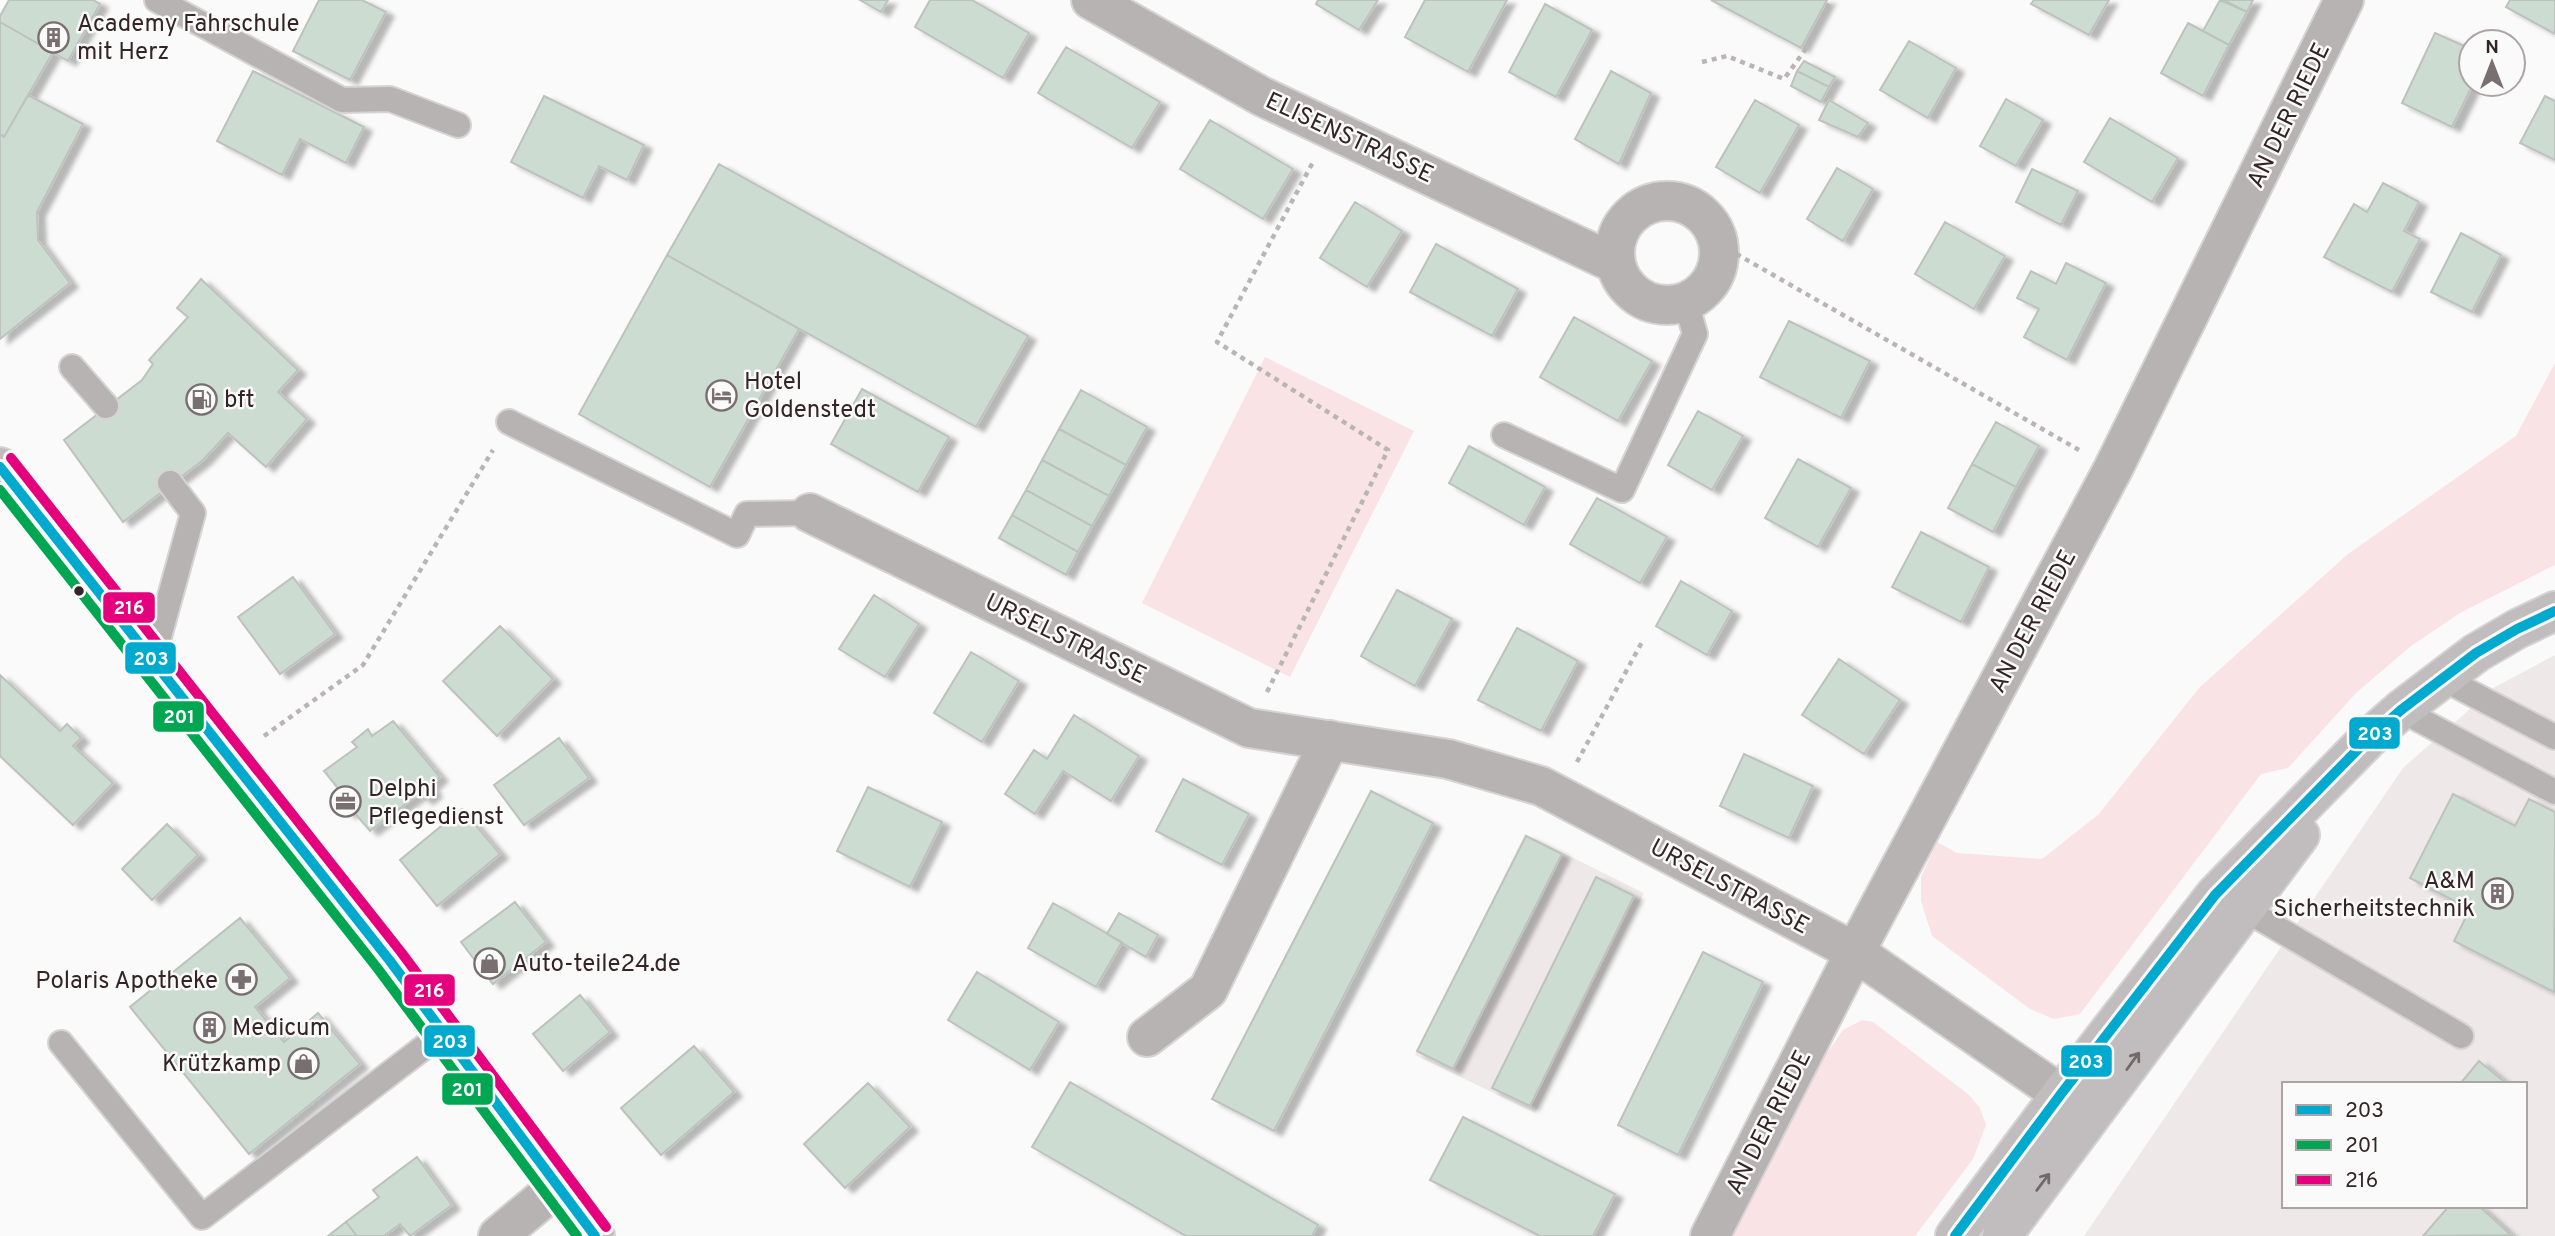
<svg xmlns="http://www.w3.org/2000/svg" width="2555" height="1236" viewBox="0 0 2555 1236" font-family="Overpass,sans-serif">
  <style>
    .built { fill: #eee8e8; fill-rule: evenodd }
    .green { fill: #f9e3e5 }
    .building { fill: #cddcd0; stroke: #bcc2bd; stroke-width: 2; filter: url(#shadow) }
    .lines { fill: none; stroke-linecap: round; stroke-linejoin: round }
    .service-casing { stroke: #d6d3d4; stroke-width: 28 }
    .minor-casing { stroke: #d6d3d4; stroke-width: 42 }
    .secondary-casing { stroke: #d6d3d4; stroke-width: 42 }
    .path { stroke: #b9b5b5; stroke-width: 4.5; stroke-dasharray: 5 5; stroke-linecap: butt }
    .service { stroke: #b8b3b3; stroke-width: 24 }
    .minor { stroke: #b8b3b3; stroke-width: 38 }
    .secondary { stroke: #c1bcbd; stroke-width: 38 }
    .bus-1-casing { stroke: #fafafa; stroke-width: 16 }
    .bus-2-casing { stroke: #fafafa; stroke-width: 16 }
    .bus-3-casing { stroke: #fafafa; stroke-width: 16 }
    .bus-1 { stroke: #00a9ce; stroke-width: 10 }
    .bus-2 { stroke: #00a651; stroke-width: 10 }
    .bus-3 { stroke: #e5007d; stroke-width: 10 }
    .oneway { stroke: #73686a }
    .bus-dot { fill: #342426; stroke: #fafafa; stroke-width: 2.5 }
    .labels { text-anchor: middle; stroke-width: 5; stroke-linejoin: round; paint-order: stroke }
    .poi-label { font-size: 24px; fill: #342426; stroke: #fafafa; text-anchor: start }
    .street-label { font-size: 24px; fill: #342426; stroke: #fafafa }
    .line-badge { stroke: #fafafa; stroke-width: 2.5 }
    .badge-label { font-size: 19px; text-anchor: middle; font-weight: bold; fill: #fff }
  </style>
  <defs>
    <filter id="shadow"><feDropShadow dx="8" dy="4.5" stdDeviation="2" flood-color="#0004"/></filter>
  </defs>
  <rect width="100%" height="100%" fill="#fafafa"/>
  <!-- built -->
  <path class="built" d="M 2555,655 L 2555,1236 L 2084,1236 L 2403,768 L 2495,687 ZM 2284,1084 L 2525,1084 L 2525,1206 L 2284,1206 Z
    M 1525,834 L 1644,893 L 1535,1113 L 1415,1055 Z"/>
  <!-- green -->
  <path class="green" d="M 1265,357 L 1414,431 L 1290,677 L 1142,603 Z
    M 2555,363 L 2555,565 L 2460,613 L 2411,646 L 2357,692 L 2288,768 L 2261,774 L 2080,1014 L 2054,1019 L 2030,1009 L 1932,936 L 1921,901 L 1921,877 L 1937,842 L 1957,853 L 2042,859 L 2099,814 L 2199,688 L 2348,554 L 2516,436 Z
    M 1862,1020 L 1873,1022 L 1968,1094 L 1980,1108 L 1986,1125 L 1973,1159 L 1915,1236 L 1733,1236 L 1818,1066 L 1843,1030 Z"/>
  <!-- building -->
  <path class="building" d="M 9,0 L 93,0 L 100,4 L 68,61 L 0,22 L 0,16 Z
    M 319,0 L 362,0 L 386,12 L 350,80 L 293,51 Z
    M 860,0 L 888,0 L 881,12 Z
    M 930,0 L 972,0 L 1029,33 L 1003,78 L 915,27 Z
    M 1318,0 L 1378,0 L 1359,30 L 1316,4 Z
    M 1425,0 L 1507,0 L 1468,72 L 1405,37 Z
    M 1711,0 L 1827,0 L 1801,48 Z
    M 2034,0 L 2109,0 L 2089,35 L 2031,4 Z
    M 2220,0 L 2247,12 L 2229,45 L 2203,31 Z
    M 2223,0 L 2253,0 L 2247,12 Z
    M 2510,0 L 2555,0 L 2555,34 L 2506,7 Z
    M 1545,4 L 1592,30 L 1556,97 L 1509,72 Z
    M 0,22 L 53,52 L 4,137 L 0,134 Z
    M 2188,23 L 2229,45 L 2203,96 L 2161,73 Z
    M 2435,33 L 2471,49 L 2473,84 L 2452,127 L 2402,103 Z
    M 1909,41 L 1956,68 L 1928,118 L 1880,90 Z
    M 1066,47 L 1160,102 L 1132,148 L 1038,93 Z
    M 1804,61 L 1835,77 L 1829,87 L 1797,71 Z
    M 253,71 L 364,127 L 346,163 L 300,139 L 282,175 L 217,141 Z
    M 1611,71 L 1651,93 L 1619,164 L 1575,139 Z
    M 1797,71 L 1829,87 L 1821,102 L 1791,86 Z
    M 28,95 L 83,124 L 37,212 L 38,240 L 70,283 L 0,339 L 0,134 L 4,137 Z
    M 544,96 L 644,145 L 627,180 L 599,166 L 583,198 L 511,162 Z
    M 2545,96 L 2555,101 L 2555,160 L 2520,143 Z
    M 2006,99 L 2043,120 L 2016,166 L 1980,146 Z
    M 1755,100 L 1799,125 L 1760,193 L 1716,167 Z
    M 1829,100 L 1868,123 L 1858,137 L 1819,120 Z
    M 2110,118 L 2178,158 L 2152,202 L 2084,162 Z
    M 1210,120 L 1293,169 L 1263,219 L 1180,169 Z
    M 719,164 L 1028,336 L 976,427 L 667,255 Z
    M 1837,168 L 1873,189 L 1843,241 L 1807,219 Z
    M 2032,169 L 2078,191 L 2061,225 L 2016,202 Z
    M 2383,183 L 2419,202 L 2404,231 L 2420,239 L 2392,292 L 2324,257 L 2354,204 L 2367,212 Z
    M 1355,202 L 1402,231 L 1367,287 L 1320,258 Z
    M 1945,222 L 2005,256 L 1974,309 L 1915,274 Z
    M 2461,233 L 2501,255 L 2472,312 L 2431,292 Z
    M 1436,244 L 1518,289 L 1492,336 L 1410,292 Z
    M 667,255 L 799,329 L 710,487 L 579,414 Z
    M 2066,263 L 2106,283 L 2067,360 L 2024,337 L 2039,309 L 2017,298 L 2031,271 L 2056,284 Z
    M 201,279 L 298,370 L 278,392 L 307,419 L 266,467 L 228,433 L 203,460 L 123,522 L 64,440 L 142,380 L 153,364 L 149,360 L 188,317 L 177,308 Z
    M 1574,317 L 1652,361 L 1618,421 L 1540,377 Z
    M 1789,321 L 1870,361 L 1841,418 L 1760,377 Z
    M 862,389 L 949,437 L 918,492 L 831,444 Z
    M 1081,390 L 1147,427 L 1126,465 L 1059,429 Z
    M 1698,411 L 1743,436 L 1712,490 L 1668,465 Z
    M 1996,422 L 2039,446 L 2016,487 L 1972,464 Z
    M 1059,429 L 1126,465 L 1109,496 L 1042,460 Z
    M 1469,446 L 1545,487 L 1524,525 L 1449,483 Z
    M 1798,459 L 1851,488 L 1818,547 L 1765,518 Z
    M 1042,460 L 1109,496 L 1092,526 L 1026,490 Z
    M 1972,464 L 2016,487 L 1993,532 L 1948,508 Z
    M 1026,490 L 1092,526 L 1078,552 L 1012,515 Z
    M 1597,498 L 1667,537 L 1640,583 L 1570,544 Z
    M 1012,515 L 1078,552 L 1066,575 L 999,538 Z
    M 1921,532 L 1989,567 L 1961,622 L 1892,587 Z
    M 293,577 L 335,634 L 280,674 L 238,617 Z
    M 1681,581 L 1732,611 L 1707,655 L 1656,626 Z
    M 1397,590 L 1452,619 L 1415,686 L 1361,656 Z
    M 874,595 L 919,624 L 885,677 L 839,649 Z
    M 500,626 L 553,679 L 497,736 L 443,681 Z
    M 1517,628 L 1578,661 L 1541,731 L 1478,700 Z
    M 971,652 L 1019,681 L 982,742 L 934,713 Z
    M 1839,659 L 1900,700 L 1864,754 L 1802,715 Z
    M 0,675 L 60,731 L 67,724 L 81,738 L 73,746 L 113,783 L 73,825 L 0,756 Z
    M 1074,715 L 1139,756 L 1111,801 L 1063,771 L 1035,814 L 1005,794 L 1034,750 L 1047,759 Z
    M 393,721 L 440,777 L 430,786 L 434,793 L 425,800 L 419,794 L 370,831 L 353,811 L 348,814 L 335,797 L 341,792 L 324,771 L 357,747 L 352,742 L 368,729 L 372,736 Z
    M 559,738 L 589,778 L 524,825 L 494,785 Z
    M 1744,754 L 1813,786 L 1789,838 L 1720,806 Z
    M 1183,779 L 1249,814 L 1222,865 L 1156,831 Z
    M 868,787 L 942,822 L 910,887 L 837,851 Z
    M 1371,791 L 1433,823 L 1274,1131 L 1212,1099 Z
    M 2453,794 L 2515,826 L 2529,799 L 2555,812 L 2554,992 L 2454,941 L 2470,909 L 2410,878 Z
    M 462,809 L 500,854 L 437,906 L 400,860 Z
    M 167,824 L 198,855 L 152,900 L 122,869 Z
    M 1526,836 L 1562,854 L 1453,1069 L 1417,1051 Z
    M 1596,877 L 1634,896 L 1530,1106 L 1492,1088 Z
    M 515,902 L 546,942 L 493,984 L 461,942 Z
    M 1053,903 L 1122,942 L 1096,987 L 1028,948 Z
    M 1119,913 L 1158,935 L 1146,957 L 1107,934 Z
    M 240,918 L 290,978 L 255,1007 L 284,1042 L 318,1013 L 360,1064 L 249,1154 L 130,1007 Z
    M 1703,952 L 1763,982 L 1678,1155 L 1618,1125 Z
    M 977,972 L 1059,1022 L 1030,1070 L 948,1020 Z
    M 580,995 L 610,1032 L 563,1071 L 533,1034 Z
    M 694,1046 L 734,1092 L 661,1155 L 621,1108 Z
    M 2479,1061 L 2507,1084 L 2460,1084 Z
    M 1070,1082 L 1318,1225 L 1312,1236 L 1186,1236 L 1032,1147 Z
    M 868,1083 L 910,1127 L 845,1188 L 804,1144 Z
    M 1463,1117 L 1615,1194 L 1593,1236 L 1540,1236 L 1430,1180 Z
    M 417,1157 L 452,1205 L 410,1236 L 400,1224 L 384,1236 L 357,1236 L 346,1222 L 379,1197 L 373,1190 Z
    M 2449,1206 L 2479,1206 L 2511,1235 L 2423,1236 Z
    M 346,1222 L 357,1236 L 328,1236 Z"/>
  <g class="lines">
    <defs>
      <path id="service" d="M 157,0 L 342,100 L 390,99 L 458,125
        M 72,367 L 106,406
        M 509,422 L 737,535 L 747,514 L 810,513
        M 1504,435 L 1622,490 L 1695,334 L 1686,302
        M 152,662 L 193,513 L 170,483
        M 2442,678 L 2555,737
        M 2401,710 L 2555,792
        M 2246,910 L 2461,1036
        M 61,1043 L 202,1217 L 444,1032"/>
      <path id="minor" d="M 1091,0 L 1261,96 L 1616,264
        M1615 253a52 52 0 1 1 104 0a52 52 0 1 1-104 0Z
        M 810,513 L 1249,728 L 1448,759 L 1541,786 L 1855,952 L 2088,1113
        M 1147,1037 L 1208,990 L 1330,740
        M 498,1236 L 557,1187
        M 1710,1236 L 1855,952 L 2113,469 L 2344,0"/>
      <path id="secondary" d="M 0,467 C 146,657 300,841 444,1032 C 495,1099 543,1169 595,1236
        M 1955,1236 L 2061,1094 L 2215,895 L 2368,739 L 2401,710 L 2476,653 L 2517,629 L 2555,611
        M 2002,1236 L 2300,835"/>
    </defs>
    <!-- service casing -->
    <use href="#service" class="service-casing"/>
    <!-- minor casing -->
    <use href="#minor" class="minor-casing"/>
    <!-- secondary casing -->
    <use href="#secondary" class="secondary-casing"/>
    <!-- path -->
    <path class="path" d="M 1702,62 L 1727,56 L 1784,79 L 1805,50 L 1831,0
      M 1719,244 L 2079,450
      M 1267,692 L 1388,450 L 1217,342 L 1313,162
      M 264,736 L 363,665 L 493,450
      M 1577,762 L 1642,642"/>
    <!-- service -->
    <use href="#service" class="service"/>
    <!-- minor -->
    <use href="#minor" class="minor"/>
    <!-- secondary -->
    <use href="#secondary" class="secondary"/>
    <defs>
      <path id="bus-1" d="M 0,467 L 390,961 L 595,1236
        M 1955,1236 L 2061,1094 L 2215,895 L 2368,739 L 2401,710 L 2476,653 L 2517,629 L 2555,611"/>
      <path id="bus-2" d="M 0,490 L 378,969 L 577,1236"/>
      <path id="bus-3" d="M 11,458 L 401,952 L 606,1227"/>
    </defs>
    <!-- bus-1 casing -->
    <use href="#bus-1" class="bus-1-casing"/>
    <!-- bus-2 casing -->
    <use href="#bus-2" class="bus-2-casing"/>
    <!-- bus-3 casing -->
    <use href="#bus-3" class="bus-3-casing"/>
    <!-- bus-1 -->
    <use href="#bus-1" class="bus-1"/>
    <!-- bus-2 -->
    <use href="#bus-2" class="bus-2"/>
    <!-- bus-3 -->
    <use href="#bus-3" class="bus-3"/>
  </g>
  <!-- one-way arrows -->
  <defs><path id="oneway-shaft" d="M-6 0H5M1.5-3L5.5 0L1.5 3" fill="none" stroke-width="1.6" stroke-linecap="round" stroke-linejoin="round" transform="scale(1.75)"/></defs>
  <g class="oneway">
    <use href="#oneway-shaft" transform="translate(2133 1061) rotate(-54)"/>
    <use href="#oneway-shaft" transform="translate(2043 1182) rotate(-53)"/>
  </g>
  <!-- icons -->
  <defs>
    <symbol id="building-ring" viewBox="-11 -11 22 22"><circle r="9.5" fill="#fafafa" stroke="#796f70" stroke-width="1.5"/><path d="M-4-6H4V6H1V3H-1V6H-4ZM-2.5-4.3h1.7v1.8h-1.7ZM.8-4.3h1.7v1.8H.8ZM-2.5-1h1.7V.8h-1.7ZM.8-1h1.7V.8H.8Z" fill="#796f70"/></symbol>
    <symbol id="hotel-ring" viewBox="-11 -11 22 22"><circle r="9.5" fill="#fafafa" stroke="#796f70" stroke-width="1.5"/><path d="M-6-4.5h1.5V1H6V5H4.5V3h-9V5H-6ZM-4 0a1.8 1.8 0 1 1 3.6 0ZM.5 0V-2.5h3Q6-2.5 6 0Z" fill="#796f70"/></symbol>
    <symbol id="fuel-ring" viewBox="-11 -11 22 22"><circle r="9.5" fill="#fafafa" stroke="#796f70" stroke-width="1.5"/><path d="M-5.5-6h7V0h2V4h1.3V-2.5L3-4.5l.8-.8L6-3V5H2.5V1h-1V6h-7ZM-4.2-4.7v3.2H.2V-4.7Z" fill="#796f70"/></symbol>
    <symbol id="office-ring" viewBox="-11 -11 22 22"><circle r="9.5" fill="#fafafa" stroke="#796f70" stroke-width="1.5"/><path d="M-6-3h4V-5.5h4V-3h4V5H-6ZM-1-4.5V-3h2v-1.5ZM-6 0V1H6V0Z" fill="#796f70"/></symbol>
    <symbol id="shop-ring" viewBox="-11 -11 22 22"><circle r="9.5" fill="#fafafa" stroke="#796f70" stroke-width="1.5"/><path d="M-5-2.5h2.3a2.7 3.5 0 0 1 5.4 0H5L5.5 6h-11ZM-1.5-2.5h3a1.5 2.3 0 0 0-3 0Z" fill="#796f70"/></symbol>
    <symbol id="pharmacy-ring" viewBox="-11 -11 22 22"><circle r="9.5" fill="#fafafa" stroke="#796f70" stroke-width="1.5"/><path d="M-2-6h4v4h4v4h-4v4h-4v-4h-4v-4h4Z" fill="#796f70"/></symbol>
  </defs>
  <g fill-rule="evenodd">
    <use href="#building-ring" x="36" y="20" width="35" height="35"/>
    <use href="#hotel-ring" x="704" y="378" width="35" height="35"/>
    <use href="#fuel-ring" x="184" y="382" width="35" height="35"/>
    <use href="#office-ring" x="328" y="784" width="35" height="35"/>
    <use href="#building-ring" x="2480" y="876" width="35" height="35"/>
    <use href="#shop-ring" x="472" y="946" width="35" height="35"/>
    <use href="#pharmacy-ring" x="224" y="962" width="35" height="35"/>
    <use href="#building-ring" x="192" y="1010" width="35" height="35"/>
    <use href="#shop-ring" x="286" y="1046" width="35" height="35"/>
  </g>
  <!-- markers -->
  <circle class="bus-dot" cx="79" cy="591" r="6"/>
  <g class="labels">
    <!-- poi labels -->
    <g class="poi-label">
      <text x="77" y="31">Academy Fahrschule<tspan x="77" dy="28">mit Herz</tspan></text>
      <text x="744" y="389">Hotel<tspan x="744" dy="28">Goldenstedt</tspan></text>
      <text x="224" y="407">bft</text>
      <text x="368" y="796">Delphi<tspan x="368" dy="28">Pflegedienst</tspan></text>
      <text x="2475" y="888" text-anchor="end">A&amp;M<tspan x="2475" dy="28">Sicherheitstechnik</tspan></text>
      <text x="512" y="971">Auto-teile24.de</text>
      <text x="218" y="988" text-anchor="end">Polaris Apotheke</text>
      <text x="232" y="1035">Medicum</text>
      <text x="281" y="1071" text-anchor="end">Krützkamp</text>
    </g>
    <!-- street labels -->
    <g class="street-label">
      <text transform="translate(2288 115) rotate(-64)" y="8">AN DER RIEDE</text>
      <text transform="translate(1350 137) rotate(25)" y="8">ELISENSTRASSE</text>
      <text transform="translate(2032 621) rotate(-62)" y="8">AN DER RIEDE</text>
      <text transform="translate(1066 638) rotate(26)" y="8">URSELSTRASSE</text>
      <text transform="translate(1730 886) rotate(28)" y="8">URSELSTRASSE</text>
      <text transform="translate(1768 1122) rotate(-63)" y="8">AN DER RIEDE</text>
    </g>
  </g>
  <g class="line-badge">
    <rect x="102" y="591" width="54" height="33" rx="7" fill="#e5007d"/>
    <rect x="124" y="641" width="53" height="34" rx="7" fill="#00a9ce"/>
    <rect x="152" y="700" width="53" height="33" rx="7" fill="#00a651"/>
    <rect x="2348" y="716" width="53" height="34" rx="7" fill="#00a9ce"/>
    <rect x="403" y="973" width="53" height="34" rx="7" fill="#e5007d"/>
    <rect x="423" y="1024" width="53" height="34" rx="7" fill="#00a9ce"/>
    <rect x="2060" y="1044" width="53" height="34" rx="7" fill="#00a9ce"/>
    <rect x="441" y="1072" width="53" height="34" rx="7" fill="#00a651"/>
  </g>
  <g class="badge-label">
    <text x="129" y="614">216</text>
    <text x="151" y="665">203</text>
    <text x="179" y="723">201</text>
    <text x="2375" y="740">203</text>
    <text x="429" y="997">216</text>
    <text x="450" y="1048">203</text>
    <text x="2086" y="1068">203</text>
    <text x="467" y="1096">201</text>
  </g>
  <!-- legend -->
  <rect x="2282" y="1082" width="245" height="126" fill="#fafafa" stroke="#aba4a5" stroke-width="2"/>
  <rect x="2296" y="1105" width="35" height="10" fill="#00a9ce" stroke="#aba4a5" stroke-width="2"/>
  <text x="2345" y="1117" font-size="21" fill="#342426">203</text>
  <rect x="2296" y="1140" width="35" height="10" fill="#00a651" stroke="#aba4a5" stroke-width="2"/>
  <text x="2345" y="1152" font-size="21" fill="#342426">201</text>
  <rect x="2296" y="1175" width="35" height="10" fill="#e5007d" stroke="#aba4a5" stroke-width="2"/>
  <text x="2345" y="1187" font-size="21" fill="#342426">216</text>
  <!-- north arrow -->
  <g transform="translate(2492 63)"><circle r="33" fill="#fafafa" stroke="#aba4a5" stroke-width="2"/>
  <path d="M0-5L12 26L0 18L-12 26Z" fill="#796f70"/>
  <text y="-10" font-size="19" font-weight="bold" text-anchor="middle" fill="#342426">N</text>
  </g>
</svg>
